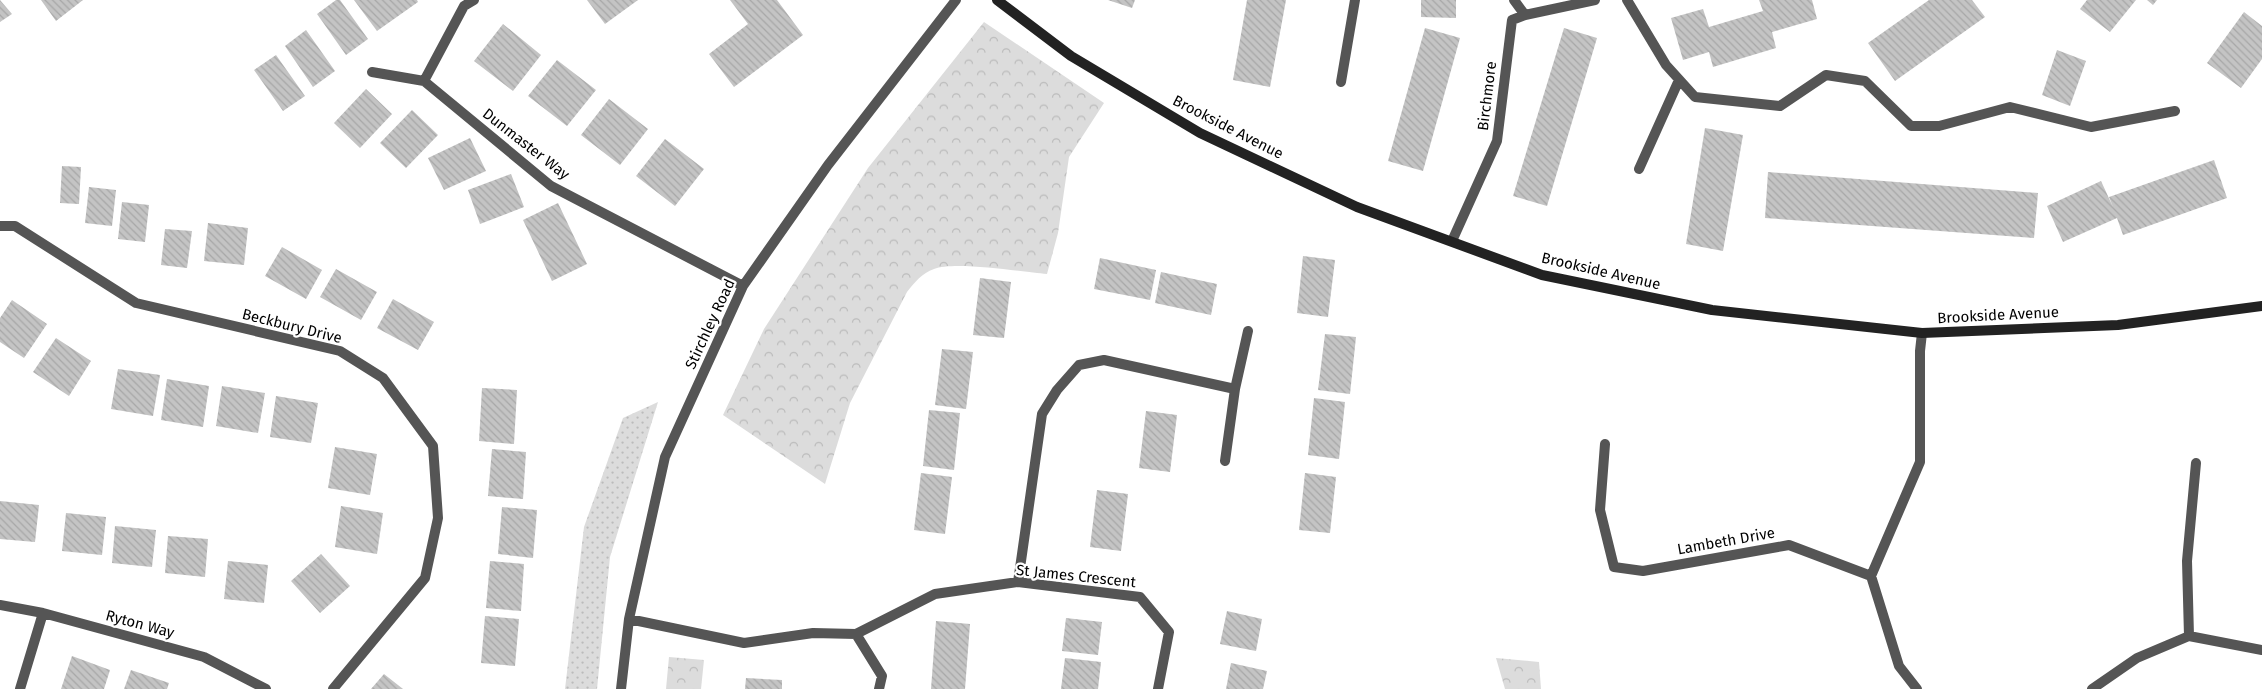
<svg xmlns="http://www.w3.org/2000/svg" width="2262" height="689" viewBox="0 0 2262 689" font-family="'Fira Sans',sans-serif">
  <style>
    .grass { fill: url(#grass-dots) }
    .forest { fill: url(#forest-crowns) }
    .building { fill: url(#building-back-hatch) }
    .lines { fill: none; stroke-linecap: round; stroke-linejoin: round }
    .street { stroke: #555; stroke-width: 10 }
    .secondary { stroke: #222; stroke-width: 10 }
    .labels { text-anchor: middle; stroke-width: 4.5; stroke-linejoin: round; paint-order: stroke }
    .street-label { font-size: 15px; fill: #000; stroke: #fff }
  </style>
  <defs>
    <pattern id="grass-dots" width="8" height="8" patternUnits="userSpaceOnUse" patternTransform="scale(1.25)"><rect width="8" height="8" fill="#dcdcdc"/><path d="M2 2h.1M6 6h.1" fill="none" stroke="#bbb" stroke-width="1.8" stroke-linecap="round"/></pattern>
    <pattern id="forest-crowns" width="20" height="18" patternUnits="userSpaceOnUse" patternTransform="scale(1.25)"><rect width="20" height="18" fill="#dcdcdc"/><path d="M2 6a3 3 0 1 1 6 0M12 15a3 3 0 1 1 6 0" fill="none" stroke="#bbb"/></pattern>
    <pattern id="building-back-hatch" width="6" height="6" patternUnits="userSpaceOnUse" patternTransform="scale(1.25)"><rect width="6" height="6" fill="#c4c4c4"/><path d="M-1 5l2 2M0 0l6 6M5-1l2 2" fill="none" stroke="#a7a7a7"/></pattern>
  </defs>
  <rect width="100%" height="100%" fill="#fff"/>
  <!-- grass -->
  <path class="grass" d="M 658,402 L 610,557 L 597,689 L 565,689 L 584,527 L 623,418 Z"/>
  <!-- forest -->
  <path class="forest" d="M 984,22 L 1104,103 L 1069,157 L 1058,233 L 1047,274 C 1021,272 956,261 934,269 C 922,273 915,282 907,292 L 850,403 L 825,484 L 723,415 L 764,329 L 868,168 Z
    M 669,657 L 704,660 L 701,689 L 666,689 Z
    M 1496,658 L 1539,662 L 1541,689 L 1505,689 Z"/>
  <!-- building -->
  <path class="building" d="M 0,0 L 12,14 L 0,22 Z
    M 41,0 L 83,0 L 56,21 Z
    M 336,0 L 340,0 L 368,39 L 346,55 L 317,14 Z
    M 354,0 L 417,0 L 418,2 L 377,31 Z
    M 587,0 L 638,0 L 605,24 Z
    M 730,0 L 777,0 L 803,35 L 734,87 L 709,54 L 748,24 Z
    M 1108,0 L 1135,0 L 1132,8 Z
    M 1247,0 L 1286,0 L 1270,87 L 1233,80 Z
    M 1421,0 L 1456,0 L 1456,18 L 1421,17 Z
    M 1759,0 L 1812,0 L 1817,19 L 1772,32 L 1776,48 L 1713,67 L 1709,52 L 1683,60 L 1671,18 L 1703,9 L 1709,27 L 1763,11 Z
    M 1929,0 L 1972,0 L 1985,17 L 1895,81 L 1868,43 Z
    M 2087,0 L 2136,0 L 2110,32 L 2080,9 Z
    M 2147,0 L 2157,0 L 2153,5 Z
    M 2244,12 L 2262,26 L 2262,59 L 2241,88 L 2207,63 Z
    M 503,24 L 541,55 L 513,91 L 474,61 Z
    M 1425,28 L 1460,38 L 1423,171 L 1388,161 Z
    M 1564,28 L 1597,38 L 1547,206 L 1513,196 Z
    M 306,30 L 335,71 L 313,87 L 285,46 Z
    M 2057,50 L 2086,61 L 2070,106 L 2042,95 Z
    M 276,55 L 305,96 L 283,111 L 254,70 Z
    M 557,60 L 596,90 L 567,126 L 528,96 Z
    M 366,89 L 392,114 L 360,148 L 334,123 Z
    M 609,99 L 648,129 L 620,165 L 581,135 Z
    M 412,110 L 438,135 L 406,168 L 380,143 Z
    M 1705,128 L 1743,135 L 1723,251 L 1686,244 Z
    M 470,138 L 486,171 L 444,190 L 428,158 Z
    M 665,139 L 704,169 L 675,206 L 636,176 Z
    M 2214,160 L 2227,198 L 2123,235 L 2117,218 L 2063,242 L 2047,206 L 2101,181 L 2113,207 L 2109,197 Z
    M 62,166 L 81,167 L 79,204 L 60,203 Z
    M 1768,172 L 2038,193 L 2034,238 L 1765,218 Z
    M 511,174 L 524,207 L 480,224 L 468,190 Z
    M 89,187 L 116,190 L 112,226 L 85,223 Z
    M 122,202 L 149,205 L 145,242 L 118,239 Z
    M 558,203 L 587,264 L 552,281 L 523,220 Z
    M 208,223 L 248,228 L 244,265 L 204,261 Z
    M 165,229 L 192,231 L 187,268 L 161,265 Z
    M 282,247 L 322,270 L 306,299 L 265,276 Z
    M 1303,256 L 1335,260 L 1328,317 L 1297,313 Z
    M 1100,258 L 1156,270 L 1150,300 L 1094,289 Z
    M 336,269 L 377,292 L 361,320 L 320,297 Z
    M 1161,272 L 1217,284 L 1211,315 L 1155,303 Z
    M 980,278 L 1011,282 L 1004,338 L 973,335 Z
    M 393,299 L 434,322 L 418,350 L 377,328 Z
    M 12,300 L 47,324 L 24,358 L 0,342 L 0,318 Z
    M 1325,334 L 1356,337 L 1350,394 L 1318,390 Z
    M 56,338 L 91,361 L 69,396 L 33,372 Z
    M 942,349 L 973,352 L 966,409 L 935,405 Z
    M 118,369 L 160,375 L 153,416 L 111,409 Z
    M 167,379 L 209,386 L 203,427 L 161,420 Z
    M 222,386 L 265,393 L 258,433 L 216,426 Z
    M 482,388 L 517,390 L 514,444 L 479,441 Z
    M 276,396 L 318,403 L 311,443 L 270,437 Z
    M 1314,398 L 1345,402 L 1339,459 L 1308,455 Z
    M 929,410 L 960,413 L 954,470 L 923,466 Z
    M 1146,411 L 1177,415 L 1170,472 L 1139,468 Z
    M 335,447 L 377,454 L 370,495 L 328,488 Z
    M 492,449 L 526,452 L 523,499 L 488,496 Z
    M 921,473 L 952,477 L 945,534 L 914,530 Z
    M 1305,473 L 1336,477 L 1330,533 L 1299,530 Z
    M 1097,490 L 1128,494 L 1121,551 L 1090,547 Z
    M 0,501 L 39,505 L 35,542 L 0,539 Z
    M 341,506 L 383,513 L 377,554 L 335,547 Z
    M 502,507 L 537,510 L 533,558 L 498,554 Z
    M 66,513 L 106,517 L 102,555 L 62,551 Z
    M 115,526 L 156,530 L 152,567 L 112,563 Z
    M 168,536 L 208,539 L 205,577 L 165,573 Z
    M 321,554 L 350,586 L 320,613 L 291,581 Z
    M 228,561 L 268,565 L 264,603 L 224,599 Z
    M 490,561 L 524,564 L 521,611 L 486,608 Z
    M 1227,611 L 1262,619 L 1256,651 L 1220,644 Z
    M 485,616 L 519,619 L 515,666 L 481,663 Z
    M 1066,618 L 1102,622 L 1098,655 L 1062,651 Z
    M 936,621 L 970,624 L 965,689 L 931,689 Z
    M 72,656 L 110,670 L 104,689 L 61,689 Z
    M 1065,658 L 1101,662 L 1098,689 L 1061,689 Z
    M 1231,663 L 1267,671 L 1263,689 L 1226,689 Z
    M 131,670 L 169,683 L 167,689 L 124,689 Z
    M 384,674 L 403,689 L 371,689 Z
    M 746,678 L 782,680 L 782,689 L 745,689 Z"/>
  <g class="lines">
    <!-- street -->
    <path class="street" d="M 1514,0 L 1525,15
      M 1627,0 L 1666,65 L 1695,97 L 1780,106 L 1826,75 L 1865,81 L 1911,126 L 1939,126 L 2010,107 L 2091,127 L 2175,111
      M 372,72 L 424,81 L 551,186 L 743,286
      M 424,81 L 464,6 L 474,0
      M 1341,82 L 1355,0
      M 1639,169 L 1679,80
      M 0,226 L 15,226 L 136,303 L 340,351 L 383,378 L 433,446 L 438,518 L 425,578 L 333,689
      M 1452,241 L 1497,141 L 1512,20 L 1525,15 L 1595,0
      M 1605,444 L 1600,510 L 1614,567 L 1643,571 L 1789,545 L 1871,576 L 1899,666 L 1917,689
      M 1225,461 L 1235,389 L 1248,331
      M 1871,576 L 1920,462 L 1920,351 L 1922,333
      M 1018,582 L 1042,414 L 1057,390 L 1079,365 L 1104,360 L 1235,389
      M 0,605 L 43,613 L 204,657 L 266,689
      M 629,619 L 744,643 L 813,633 L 856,634 L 882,676 L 879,689
      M 856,634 L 935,594 L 1018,582 L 1140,597 L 1169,632 L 1158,689
      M 2189,636 L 2187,561 L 2196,463
      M 20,689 L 43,613
      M 621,689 L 629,619 L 665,457 L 743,286 L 828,165 L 956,0
      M 2092,689 L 2137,658 L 2189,636 L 2262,650"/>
    <!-- secondary -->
    <path class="secondary" d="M 997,0 L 1071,56 L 1200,133 L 1357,207 L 1542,275 L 1712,310 L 1922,333 L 2118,325 L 2262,306"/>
  </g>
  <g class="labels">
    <!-- street labels -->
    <g class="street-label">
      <text transform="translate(1487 96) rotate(-83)" y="5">Birchmore</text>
      <text transform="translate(1228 127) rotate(27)" y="5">Brookside Avenue</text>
      <text transform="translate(526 144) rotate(38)" y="5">Dunmaster Way</text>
      <text transform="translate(1601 271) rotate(13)" y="5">Brookside Avenue</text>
      <text transform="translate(1998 315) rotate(-3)" y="5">Brookside Avenue</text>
      <text transform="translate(710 324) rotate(-65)" y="5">Stirchley Road</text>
      <text transform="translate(292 326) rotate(14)" y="5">Beckbury Drive</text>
      <text transform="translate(1726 541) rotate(-10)" y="5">Lambeth Drive</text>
      <text transform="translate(1076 576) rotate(6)" y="5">St James Crescent</text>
      <text transform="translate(140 624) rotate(15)" y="5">Ryton Way</text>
    </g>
  </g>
</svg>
